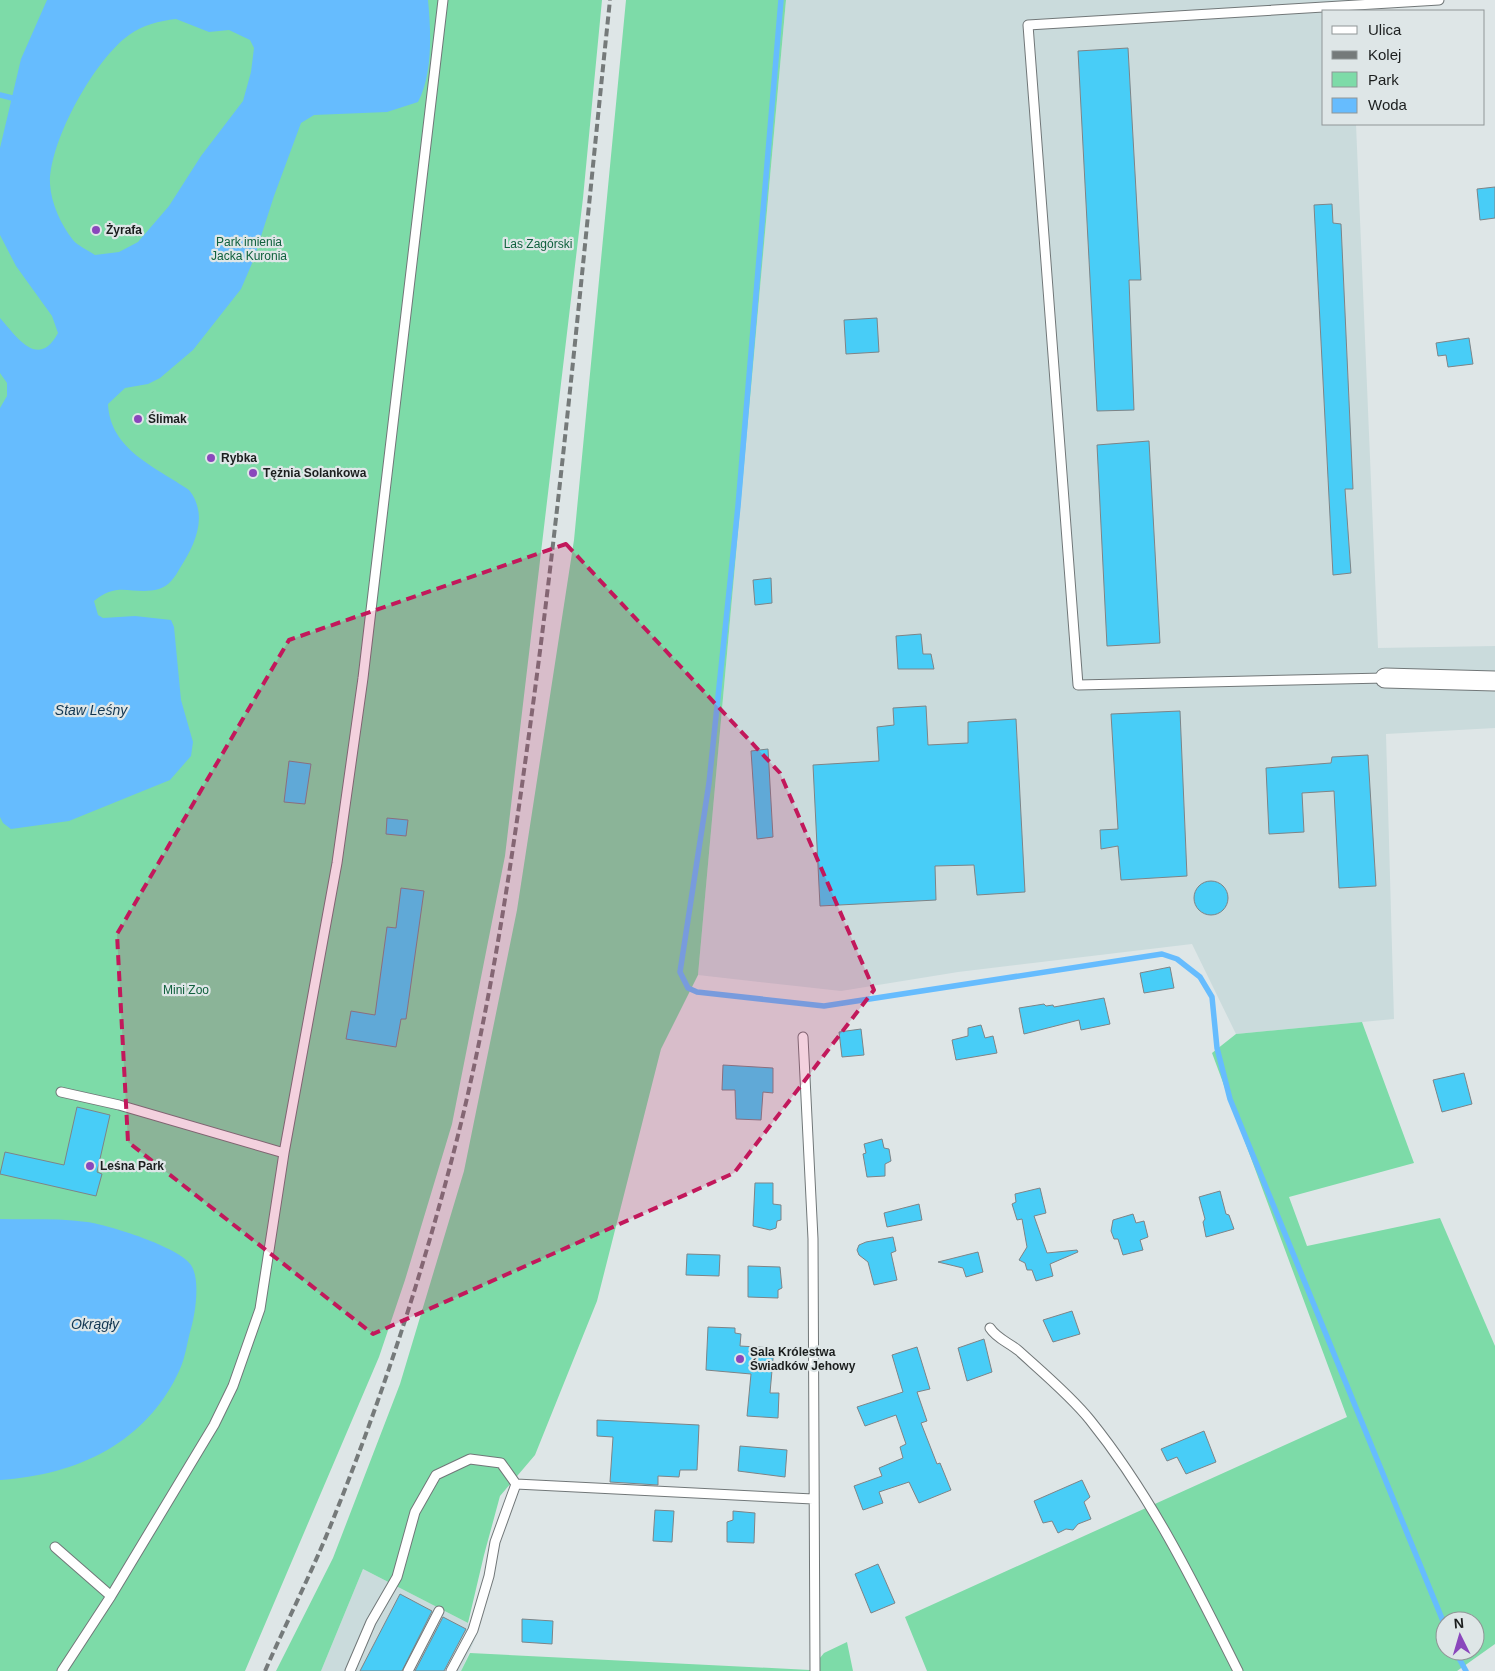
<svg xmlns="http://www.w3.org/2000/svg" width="1495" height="1671" viewBox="0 0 1495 1671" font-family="Arial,sans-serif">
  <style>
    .built { fill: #cadbdc }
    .green { fill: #7ddba8; fill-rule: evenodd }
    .water { fill: #66bcfe; fill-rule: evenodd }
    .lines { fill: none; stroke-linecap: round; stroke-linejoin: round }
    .stream { stroke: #66bcfe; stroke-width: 5.5 }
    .building { fill: #48cdf7; stroke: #7e8487 }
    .service-casing { stroke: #717778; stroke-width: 11 }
    .minor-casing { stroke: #717778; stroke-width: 21 }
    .service { stroke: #fff; stroke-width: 9 }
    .minor { stroke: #fff; stroke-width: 19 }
    .rail { stroke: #757a7a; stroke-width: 4; stroke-dasharray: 8 4; stroke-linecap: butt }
    .marked { fill: #c2185b; fill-opacity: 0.2; stroke: #c2185b; stroke-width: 4; stroke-dasharray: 10 6; stroke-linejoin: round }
    .poi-dot { fill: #8a47bc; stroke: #dee6e7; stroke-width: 2 }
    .labels { text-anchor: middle; stroke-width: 4.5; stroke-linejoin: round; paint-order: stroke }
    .poi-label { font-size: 12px; font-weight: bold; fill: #1b1e1e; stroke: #dee6e7; text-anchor: start }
    .park-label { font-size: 12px; fill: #11613e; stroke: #dee6e7 }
    .water-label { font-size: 14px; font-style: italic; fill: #123651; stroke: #dee6e7 }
  </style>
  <rect width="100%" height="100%" fill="#dee6e7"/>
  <!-- built -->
  <path class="built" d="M 786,0 L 1353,0 L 1353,11 L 1324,11 L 1324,124 L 1356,124 L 1378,648 L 1495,646 L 1495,728 L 1386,734 L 1394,1019 L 1236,1034 L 1192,944 L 958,972 L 841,991 L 698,975 Z
    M 363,1569 L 468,1623 L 478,1632 L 461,1671 L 321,1671 Z"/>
  <!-- green -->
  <path class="green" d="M 0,0 L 602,0 L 583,198 L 505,856 L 452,1124 L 405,1280 L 379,1357 L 245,1671 L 0,1671 Z
    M 626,0 L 786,0 L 698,975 L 661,1049 L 597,1301 L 535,1455 L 500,1496 L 484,1555 L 468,1623 L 363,1569 L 321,1671 L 276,1671 L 333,1558 L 400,1384 L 464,1171 L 517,910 L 574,540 Z
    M 1362,1022 L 1414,1163 L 1289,1197 L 1307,1246 L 1440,1218 L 1495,1346 L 1495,1644 L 1457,1671 L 927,1671 L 905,1617 L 1347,1417 L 1212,1053 L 1236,1034 ZM 1445,1621 L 1475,1621 L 1475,1651 L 1445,1651 Z
    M 847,1642 L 853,1671 L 461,1671 L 470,1653 L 810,1670 L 824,1653 Z"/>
  <!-- water -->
  <path class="water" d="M 47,0 L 428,0 C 431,31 433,74 418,102 L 387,112 L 314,115 L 301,123 L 274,196 L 253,261 L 241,289 L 193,350 L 160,378 L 148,384 L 125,388 L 108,404 C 110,450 156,467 189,490 C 209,515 195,545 180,568 C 175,577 169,586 159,589 C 133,596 118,580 94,601 L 98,615 L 103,618 L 135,616 L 171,620 L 174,627 L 181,700 L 193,742 L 191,756 L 170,780 L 69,821 L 11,829 L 3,823 L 0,817 L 0,408 L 7,396 L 7,383 L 0,373 L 0,318 C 17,337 38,370 58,333 L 52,316 L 16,266 L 0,235 L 0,148 L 21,59 ZM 176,19 L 209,32 L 229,30 L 250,40 L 254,48 L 251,72 L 243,101 L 201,156 L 169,206 L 138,242 L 119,252 L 95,255 C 88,250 78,246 73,240 C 61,225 51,203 50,184 C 49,141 95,59 129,35 C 143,25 159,21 176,19 Z
    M 0,1219 C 29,1220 59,1218 87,1222 C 109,1225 179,1247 191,1265 C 201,1280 195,1316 190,1332 C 187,1344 185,1358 180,1369 C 147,1443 77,1475 0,1480 Z"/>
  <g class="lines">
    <!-- stream -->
    <path class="stream" d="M 781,0 L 738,506 L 709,783 L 680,972 L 688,988 L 697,992 L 824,1006 L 1162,954 L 1177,959 L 1200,977 L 1212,997 L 1217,1048 L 1230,1099 L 1445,1626
      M 0,95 L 12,98
      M 1455,1651 L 1466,1671"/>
  </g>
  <!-- building -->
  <path class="building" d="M 1128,48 L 1141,280 L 1129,280 L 1134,410 L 1097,411 L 1078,51 Z
    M 1495,187 L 1495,218 L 1480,220 L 1477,189 Z
    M 1332,204 L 1333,223 L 1341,224 L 1353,489 L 1345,489 L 1351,573 L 1333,575 L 1314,205 Z
    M 877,318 L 879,352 L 846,354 L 844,320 Z
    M 1469,338 L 1473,364 L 1448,367 L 1446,355 L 1438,356 L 1436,343 Z
    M 1149,441 L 1160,643 L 1107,646 L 1097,445 Z
    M 771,578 L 772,603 L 755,605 L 753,580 Z
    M 921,634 L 923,654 L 931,654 L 934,669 L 898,669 L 896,636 Z
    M 926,706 L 928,745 L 968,743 L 968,722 L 1016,719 L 1025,892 L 977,895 L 974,865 L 935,866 L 936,900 L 820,906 L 813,765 L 879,761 L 877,727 L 894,725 L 893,708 Z
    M 1180,711 L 1187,876 L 1121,880 L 1118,846 L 1101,849 L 1100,830 L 1118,829 L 1111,714 Z
    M 768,749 L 773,837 L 757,839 L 751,751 Z
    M 1368,755 L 1376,886 L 1339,888 L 1334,791 L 1302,793 L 1304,832 L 1269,834 L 1266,768 L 1331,763 L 1332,757 Z
    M 289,761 L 311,764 L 305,804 L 284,802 Z
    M 387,818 L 408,820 L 406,836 L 386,834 Z
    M1194 898a17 17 0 1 1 34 0a17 17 0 1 1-34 0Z
    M 401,888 L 424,891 L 406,1019 L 401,1019 L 396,1047 L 346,1039 L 351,1011 L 375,1015 L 387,927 L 396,928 Z
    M 1170,967 L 1174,988 L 1144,993 L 1140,973 Z
    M 1104,998 L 1110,1024 L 1081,1030 L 1079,1020 L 1024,1034 L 1019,1008 L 1044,1004 L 1046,1006 L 1053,1005 L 1054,1007 Z
    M 981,1025 L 985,1038 L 993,1036 L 997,1053 L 956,1060 L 952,1040 L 968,1036 L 968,1028 Z
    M 861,1029 L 864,1055 L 842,1057 L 839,1032 Z
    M 723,1065 L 773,1068 L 773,1093 L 763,1092 L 761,1120 L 736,1119 L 735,1090 L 722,1090 Z
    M 1464,1073 L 1472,1104 L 1442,1112 L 1433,1080 Z
    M 77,1107 L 110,1115 L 97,1172 L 102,1174 L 96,1196 L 0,1174 L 5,1152 L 64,1165 Z
    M 882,1139 L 884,1148 L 889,1149 L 891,1161 L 885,1164 L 885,1176 L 867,1177 L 863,1154 L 866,1153 L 864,1144 Z
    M 755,1183 L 773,1183 L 773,1204 L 781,1205 L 781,1220 L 777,1221 L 776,1228 L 770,1230 L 753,1226 Z
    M 1040,1188 L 1046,1213 L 1034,1216 L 1047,1253 L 1077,1250 L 1078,1252 L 1050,1264 L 1053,1276 L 1036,1281 L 1032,1270 L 1027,1270 L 1025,1263 L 1019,1260 L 1027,1247 L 1022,1219 L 1017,1220 L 1012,1204 L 1016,1202 L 1015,1194 Z
    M 1220,1191 L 1226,1214 L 1229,1215 L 1234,1229 L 1206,1237 L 1203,1222 L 1205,1219 L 1199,1197 Z
    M 919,1204 L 922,1220 L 887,1227 L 884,1213 Z
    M 1133,1214 L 1136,1223 L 1144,1221 L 1148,1237 L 1140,1240 L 1143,1250 L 1123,1255 L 1118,1239 L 1114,1239 L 1111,1231 L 1113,1220 Z
    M 893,1237 L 896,1251 L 891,1253 L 897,1280 L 874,1285 L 868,1262 L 859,1255 L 857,1250 L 859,1245 L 866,1242 Z
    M 978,1252 L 983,1272 L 966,1277 L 963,1268 L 938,1262 Z
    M 687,1254 L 720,1255 L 719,1276 L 686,1275 Z
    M 748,1266 L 780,1267 L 782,1288 L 778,1290 L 778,1298 L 748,1297 Z
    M 1072,1311 L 1080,1334 L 1053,1342 L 1043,1320 Z
    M 708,1327 L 735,1328 L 735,1333 L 741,1334 L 740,1346 L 774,1348 L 770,1393 L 779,1393 L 778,1418 L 747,1416 L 751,1374 L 706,1370 Z
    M 984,1339 L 992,1372 L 967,1381 L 958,1348 Z
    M 917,1347 L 930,1389 L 917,1392 L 927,1421 L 921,1423 L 937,1464 L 940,1463 L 951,1490 L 919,1503 L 909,1482 L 879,1492 L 883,1503 L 863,1510 L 854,1486 L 882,1476 L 879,1468 L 903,1458 L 900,1447 L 906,1444 L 896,1415 L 865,1426 L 857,1407 L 903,1392 L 892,1355 Z
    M 597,1420 L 699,1425 L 697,1470 L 680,1470 L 679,1477 L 658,1476 L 658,1485 L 610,1482 L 613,1437 L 597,1436 Z
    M 1204,1431 L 1216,1462 L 1186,1474 L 1177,1457 L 1167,1461 L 1161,1449 Z
    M 740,1446 L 787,1450 L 785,1477 L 738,1471 Z
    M 1082,1480 L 1090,1497 L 1084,1502 L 1091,1519 L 1078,1524 L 1073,1530 L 1066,1529 L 1058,1533 L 1052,1521 L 1043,1523 L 1034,1501 Z
    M 655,1510 L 674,1511 L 672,1542 L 653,1541 Z
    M 733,1511 L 755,1513 L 754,1543 L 727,1542 L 727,1522 L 733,1520 Z
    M 878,1564 L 895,1603 L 871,1613 L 855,1574 Z
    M 400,1594 L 432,1611 L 402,1671 L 360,1671 Z
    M 443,1617 L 466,1629 L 444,1671 L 415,1671 Z
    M 522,1619 L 553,1621 L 552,1644 L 522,1642 Z"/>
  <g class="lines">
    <defs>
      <path id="service" d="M 1385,678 L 1078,685 L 1028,25 L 1439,0
        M 803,1037 L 813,1239 L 815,1671
        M 61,1092 L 119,1105 L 284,1153
        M 990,1328 C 997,1339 1010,1343 1019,1351 C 1041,1371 1072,1397 1090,1420 C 1152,1497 1194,1583 1238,1671
        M 516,1484 L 813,1499
        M 55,1547 L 111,1596
        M 62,1671 L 111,1596 L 214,1425 L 233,1386 L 260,1309 L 284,1153 L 337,863 L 363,678 L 443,0
        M 350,1671 L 371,1622 L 397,1577 L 415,1512 L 436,1475 L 470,1459 L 501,1463 L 516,1484 L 495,1542 L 489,1576 L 473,1630 L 451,1671
        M 408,1671 L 439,1611"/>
      <path id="minor" d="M 1385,678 L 1495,681"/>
    </defs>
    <!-- service casing -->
    <use href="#service" class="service-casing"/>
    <!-- minor casing -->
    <use href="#minor" class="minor-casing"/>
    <!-- service -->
    <use href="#service" class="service"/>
    <!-- minor -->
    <use href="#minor" class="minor"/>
    <!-- rail -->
    <path class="rail" d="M 265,1671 C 287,1621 312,1572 332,1522 C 386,1388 430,1251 464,1111 C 495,979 514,846 532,712 C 564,475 585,237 610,0"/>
  </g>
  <!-- marked area -->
  <path class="marked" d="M 566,544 L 780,773 L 874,990 L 734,1173 L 373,1334 L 128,1142 L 117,934 L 289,640 Z"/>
  <!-- markers -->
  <g class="poi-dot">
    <circle cx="96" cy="230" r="5"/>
    <circle cx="138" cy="419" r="5"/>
    <circle cx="211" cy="458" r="5"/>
    <circle cx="253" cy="473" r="5"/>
    <circle cx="90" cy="1166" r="5"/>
    <circle cx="740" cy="1359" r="5"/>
  </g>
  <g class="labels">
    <!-- poi labels -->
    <g class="poi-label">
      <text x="106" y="234">Żyrafa</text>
      <text x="148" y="423">Ślimak</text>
      <text x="221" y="462">Rybka</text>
      <text x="263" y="477">Tężnia Solankowa</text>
      <text x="100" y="1170">Leśna Park</text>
      <text x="750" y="1356">Sala Królestwa<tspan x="750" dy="14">Świadków Jehowy</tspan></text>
    </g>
    <!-- park labels -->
    <g class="park-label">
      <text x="249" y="246">Park imienia<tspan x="249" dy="14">Jacka Kuronia</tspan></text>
      <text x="538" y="248">Las Zagórski</text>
      <text x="186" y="994">Mini Zoo</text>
    </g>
    <!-- water labels -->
    <g class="water-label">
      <text x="91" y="715">Staw Leśny</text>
      <text x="95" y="1329">Okrągły</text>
    </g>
  </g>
  <!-- legend -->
  <rect x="1322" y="10" width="162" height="115" fill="#dee6e7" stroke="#909697"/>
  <rect x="1332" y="26" width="25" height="8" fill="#ffffff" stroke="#909697"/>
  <text x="1368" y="35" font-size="15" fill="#1b1e1e">Ulica</text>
  <rect x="1332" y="51" width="25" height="8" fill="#757a7a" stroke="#909697"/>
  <text x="1368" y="60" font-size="15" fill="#1b1e1e">Kolej</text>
  <rect x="1332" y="72" width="25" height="15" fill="#7ddba8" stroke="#909697"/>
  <text x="1368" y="85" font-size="15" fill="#1b1e1e">Park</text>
  <rect x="1332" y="98" width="25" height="15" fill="#66bcfe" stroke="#909697"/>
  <text x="1368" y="110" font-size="15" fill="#1b1e1e">Woda</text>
  <!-- north arrow -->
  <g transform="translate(1460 1636) rotate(355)"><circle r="24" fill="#dee6e7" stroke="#909697"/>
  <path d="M0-4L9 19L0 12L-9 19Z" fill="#8a47bc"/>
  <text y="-8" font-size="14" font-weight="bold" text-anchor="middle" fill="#1b1e1e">N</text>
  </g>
</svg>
